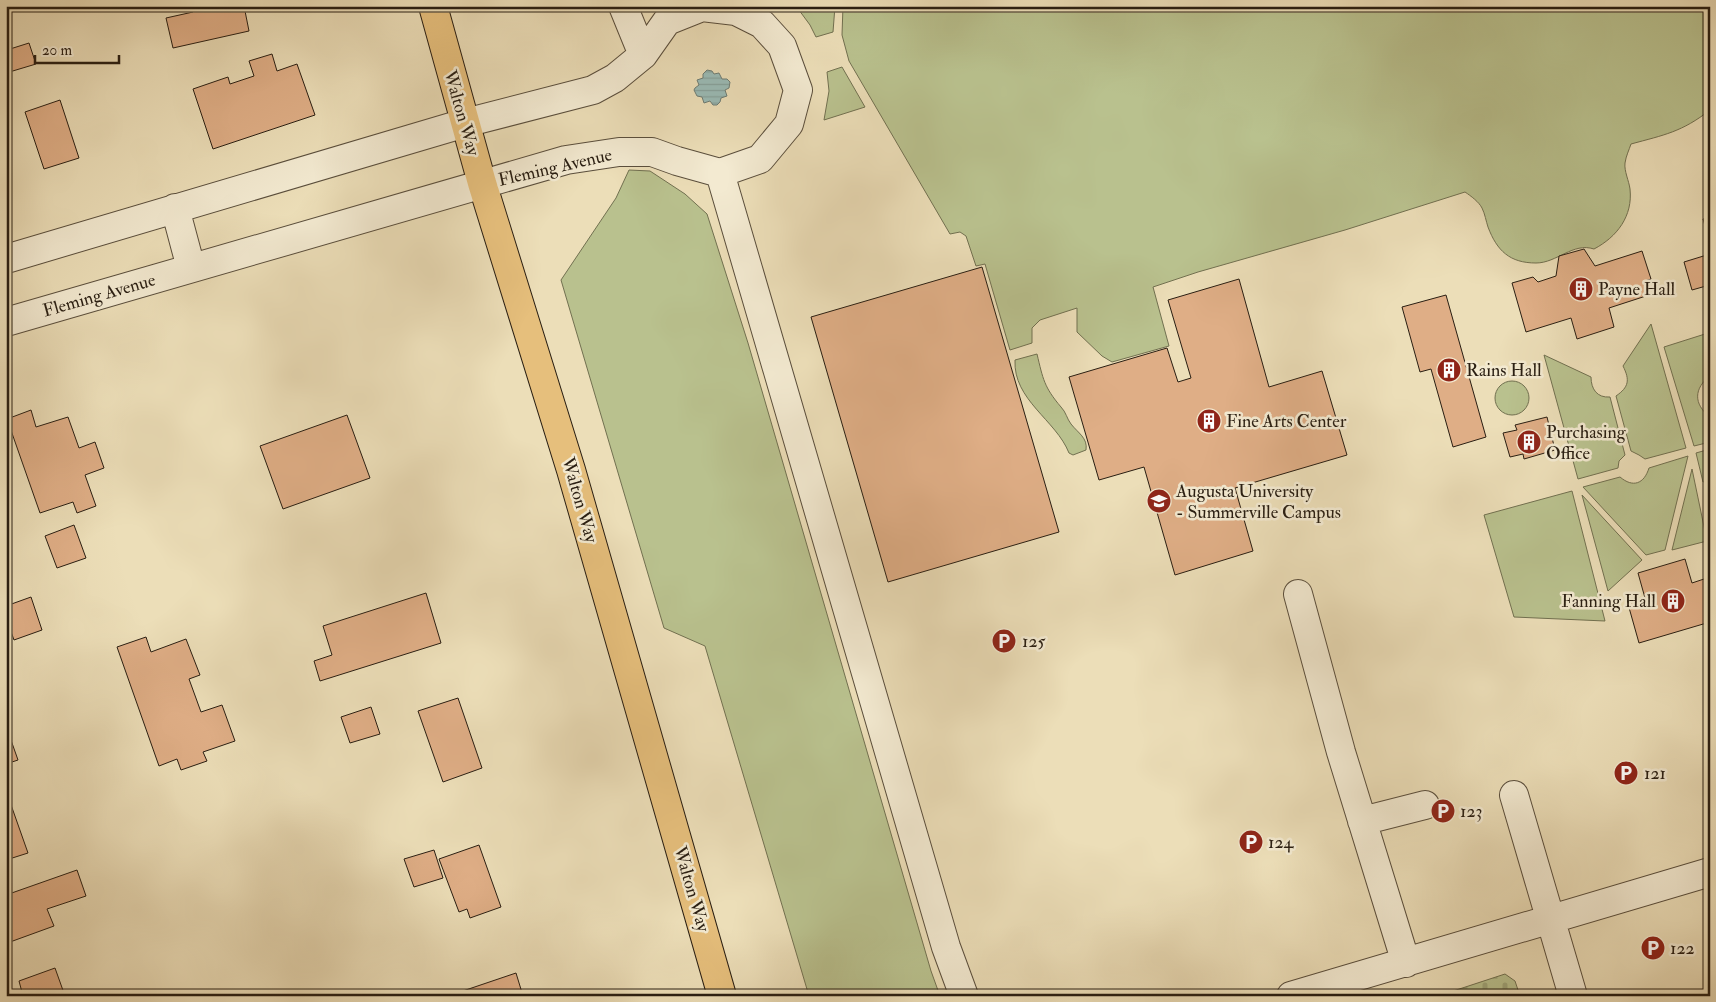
<svg xmlns="http://www.w3.org/2000/svg" width="1716" height="1002" viewBox="0 0 1716 1002" font-family="'IM FELL Double Pica',serif">
  <style>
    .grass { fill: #b9c18e; stroke: #717050 }
    .cemetery { fill: url(#cemetery-stones); stroke: #717050 }
    .water { fill: url(#water-rules); stroke: #6d7c74 }
    .building { fill: #dfae86; stroke: #291e12 }
    .lines { fill: none; stroke-linecap: round; stroke-linejoin: round }
    .minor-casing { stroke: #5a4e3c; stroke-width: 30 }
    .major-casing { stroke: #291e12; stroke-width: 30 }
    .minor { stroke: #f3ead1; stroke-width: 28 }
    .major { stroke: #e6bf7c; stroke-width: 28 }
    .labels { text-anchor: middle; stroke-width: 5; stroke-linejoin: round; paint-order: stroke }
    .street-label { font-size: 18px; fill: #291e12; stroke: #f3ead1 }
    .poi-label { font-size: 18px; fill: #291e12; stroke: #f3ead1; text-anchor: start }
  </style>
  <defs>
    <pattern id="cemetery-stones" width="16" height="16" patternUnits="userSpaceOnUse" patternTransform="scale(1.25)"><rect width="16" height="16" fill="#b9c18e"/><path d="M2 7V4a2 2 0 0 1 4 0v3zM10 15v-3a2 2 0 0 1 4 0v3z" fill="#9fa579"/></pattern>
    <pattern id="water-rules" width="6" height="5" patternUnits="userSpaceOnUse" patternTransform="scale(1.25)"><rect width="6" height="5" fill="#9abbb6"/><path d="M0 2.5h6" fill="none" stroke="#85a09b"/></pattern>
  </defs>
  <rect width="100%" height="100%" fill="#ecdeb8"/>
  <filter id="stains"><feTurbulence type="fractalNoise" baseFrequency=".004" numOctaves="4"/><feColorMatrix values="0 0 0 0 .2 0 0 0 0 .09 0 0 0 0 .02 0 0 0 .5 -.17"/></filter>
  <radialGradient id="worn" r=".72"><stop offset=".6" stop-color="#630" stop-opacity="0"/><stop offset="1" stop-color="#630" stop-opacity=".3"/></radialGradient>
  <!-- grass -->
  <path class="grass" d="M 796,6 L 835,6 L 833,32 L 816,37 L 810,25 Z
    M 843,6 L 1710,6 L 1710,110 C 1682,132 1664,135 1631,144 C 1629,150 1626,156 1625,163 C 1624,171 1629,181 1630,189 C 1633,216 1617,237 1594,249 C 1573,242 1557,263 1536,263 C 1510,263 1497,251 1488,227 C 1486,221 1485,214 1482,208 C 1479,202 1471,196 1465,192 L 1345,230 L 1198,272 L 1153,287 L 1169,346 L 1112,362 L 1102,356 L 1077,332 L 1077,308 L 1040,320 L 1032,328 L 1032,343 L 1010,350 L 985,264 L 976,266 L 966,236 L 960,232 L 950,234 L 849,61 L 842,35 Z
    M 842,67 L 865,107 L 824,120 L 829,91 L 827,72 Z
    M 629,170 L 650,171 L 685,194 L 707,214 L 748,343 L 931,971 L 940,996 L 809,996 L 705,646 L 664,628 L 561,280 L 616,198 Z
    M 1651,324 L 1686,448 L 1645,459 L 1639,455 L 1631,451 L 1616,396 C 1629,387 1630,380 1623,366 Z
    M 1705,334 L 1710,335 L 1710,376 C 1694,388 1693,404 1710,417 L 1710,442 L 1694,446 L 1664,347 Z
    M 1037,354 C 1043,379 1044,387 1061,407 C 1066,412 1067,419 1071,424 C 1078,433 1088,438 1086,450 L 1073,455 L 1069,453 C 1056,420 1013,400 1015,360 Z
    M 1544,355 L 1591,377 C 1591,389 1597,398 1610,397 L 1625,455 L 1619,461 L 1618,468 L 1578,479 Z
    M1495 398a17 17 0 1 1 34 0a17 17 0 1 1-34 0Z
    M 1710,449 L 1710,480 L 1703,482 L 1696,453 Z
    M 1688,456 L 1665,550 L 1646,555 L 1583,487 L 1620,477 C 1633,488 1644,484 1649,468 Z
    M 1692,469 L 1707,541 L 1672,550 Z
    M 1572,491 L 1605,621 L 1514,617 L 1484,515 Z
    M 1582,495 L 1642,560 L 1608,591 Z"/>
  <!-- cemetery -->
  <path class="cemetery" d="M 1505,974 L 1515,981 L 1520,996 L 1438,996 Z"/>
  <!-- water -->
  <path class="water" d="M 707,70 L 712,71 L 714,74 L 719,73 L 722,79 L 727,79 L 730,82 L 729,88 L 725,90 L 727,96 L 721,98 L 720,102 L 717,105 L 713,105 L 710,101 L 704,103 L 702,97 L 697,96 L 694,90 L 695,88 L 699,85 L 697,80 L 703,78 L 703,74 Z"/>
  <!-- building -->
  <path class="building" d="M 192,6 L 244,6 L 249,31 L 173,48 L 166,18 L 193,12 Z
    M 6,37 L 10,49 L 29,43 L 36,64 L 6,73 Z
    M 272,54 L 277,71 L 297,64 L 315,115 L 213,149 L 193,89 L 228,77 L 230,84 L 254,76 L 249,61 Z
    M 60,100 L 79,158 L 44,169 L 25,112 Z
    M 1710,218 L 1710,243 L 1703,219 Z
    M 1584,249 L 1595,266 L 1642,251 L 1651,279 L 1645,281 L 1649,295 L 1609,308 L 1614,327 L 1577,339 L 1571,318 L 1526,332 L 1512,283 L 1533,277 L 1538,282 L 1556,276 L 1559,256 Z
    M 1710,254 L 1710,300 L 1706,286 L 1692,290 L 1684,262 Z
    M 982,267 L 1059,532 L 888,582 L 811,317 Z
    M 1239,279 L 1269,387 L 1322,371 L 1347,455 L 1235,488 L 1253,551 L 1175,575 L 1144,467 L 1099,480 L 1069,377 L 1167,348 L 1178,382 L 1191,378 L 1168,300 Z
    M 1446,295 L 1486,437 L 1453,447 L 1431,369 L 1420,372 L 1402,307 Z
    M 31,410 L 36,427 L 68,417 L 79,448 L 95,442 L 104,468 L 85,475 L 96,506 L 77,513 L 73,502 L 40,513 L 7,419 Z
    M 347,415 L 370,478 L 283,509 L 260,446 Z
    M 1547,417 L 1555,450 L 1524,459 L 1523,454 L 1510,457 L 1503,433 L 1517,430 L 1515,425 Z
    M 74,525 L 86,558 L 57,568 L 45,536 Z
    M 1685,559 L 1692,583 L 1710,577 L 1710,622 L 1639,643 L 1628,604 L 1645,598 L 1638,573 Z
    M 426,593 L 441,643 L 320,681 L 314,661 L 332,655 L 323,626 Z
    M 31,597 L 42,630 L 14,640 L 6,618 L 6,606 Z
    M 146,637 L 151,652 L 186,639 L 200,675 L 189,679 L 201,712 L 222,705 L 235,741 L 203,752 L 207,761 L 181,770 L 177,759 L 159,766 L 117,647 Z
    M 458,698 L 482,768 L 443,782 L 418,711 Z
    M 371,707 L 380,734 L 350,743 L 341,717 Z
    M 6,726 L 18,760 L 6,764 Z
    M 10,802 L 28,853 L 6,860 L 6,803 Z
    M 479,845 L 501,907 L 470,918 L 467,909 L 459,912 L 439,859 Z
    M 434,850 L 443,878 L 414,887 L 404,859 Z
    M 77,870 L 86,896 L 47,909 L 54,926 L 10,942 L 6,930 L 6,895 Z
    M 55,968 L 65,996 L 23,996 L 19,981 Z
    M 516,973 L 523,996 L 448,996 Z"/>
  <g class="lines">
    <defs>
      <path id="minor" d="M 623,6 L 643,55
        M 720,173 L 946,947 L 964,996
        M 175,208 L 191,268
        M 6,259 L 465,123 L 593,90 L 615,78 L 643,55 L 667,21 L 702,7 L 736,11 L 762,24 L 782,46 L 798,90 L 789,124 L 760,159 L 720,173 L 677,161 L 652,152 L 619,152 L 566,160 L 6,322
        M 1298,594 L 1341,752 L 1406,963
        M 1514,795 L 1573,996
        M 1362,821 L 1425,805
        M 1291,996 L 1710,872"/>
      <path id="major" d="M 433,6 L 482,183 L 571,470 L 722,996"/>
    </defs>
    <!-- minor casing -->
    <use href="#minor" class="minor-casing"/>
    <!-- major casing -->
    <use href="#major" class="major-casing"/>
    <!-- minor -->
    <use href="#minor" class="minor"/>
    <!-- major -->
    <use href="#major" class="major"/>
  </g>
  <!-- icons -->
  <defs>
    <symbol id="building-disc" viewBox="-11 -11 22 22"><circle r="9.5" fill="#8f2418" stroke="#f3ead1"/><path d="M-4-6H4V6H1V3H-1V6H-4ZM-2.5-4.3h1.7v1.8h-1.7ZM.8-4.3h1.7v1.8H.8ZM-2.5-1h1.7V.8h-1.7ZM.8-1h1.7V.8H.8Z" fill="#fff"/></symbol>
    <symbol id="university-disc" viewBox="-11 -11 22 22"><circle r="9.5" fill="#8f2418" stroke="#f3ead1"/><path d="M0-5L7-2L0 1L-7-2ZM-4 1L0 2.5L4 1V4Q0 6-4 4Z" fill="#fff"/></symbol>
    <symbol id="parking-disc" viewBox="-11 -11 22 22"><circle r="9.5" fill="#8f2418" stroke="#f3ead1"/><path d="M-3.5-5.5H1a3.5 3.5 0 0 1 0 7H-1V5.5H-3.5ZM-1-3.4V-.6H.8a1.4 1.4 0 0 0 0-2.8Z" fill="#fff"/></symbol>
  </defs>
  <g fill-rule="evenodd">
    <use href="#building-disc" x="1567" y="275" width="28" height="28"/>
    <use href="#building-disc" x="1435" y="356" width="28" height="28"/>
    <use href="#building-disc" x="1195" y="407" width="28" height="28"/>
    <use href="#building-disc" x="1515" y="428" width="28" height="28"/>
    <use href="#university-disc" x="1145" y="487" width="28" height="28"/>
    <use href="#building-disc" x="1659" y="587" width="28" height="28"/>
    <use href="#parking-disc" x="990" y="627" width="28" height="28"/>
    <use href="#parking-disc" x="1612" y="759" width="28" height="28"/>
    <use href="#parking-disc" x="1429" y="797" width="28" height="28"/>
    <use href="#parking-disc" x="1237" y="828" width="28" height="28"/>
    <use href="#parking-disc" x="1639" y="934" width="28" height="28"/>
  </g>
  <g class="labels">
    <!-- street labels -->
    <g class="street-label">
      <text transform="translate(462 113) rotate(74)" y="6">Walton Way</text>
      <text transform="translate(555 167) rotate(-13)" y="6">Fleming Avenue</text>
      <text transform="translate(99 295) rotate(-16)" y="6">Fleming Avenue</text>
      <text transform="translate(580 500) rotate(74)" y="6">Walton Way</text>
      <text transform="translate(692 889) rotate(74)" y="6">Walton Way</text>
    </g>
    <!-- poi labels -->
    <g class="poi-label">
      <text x="1598" y="295">Payne Hall</text>
      <text x="1466" y="376">Rains Hall</text>
      <text x="1226" y="427">Fine Arts Center</text>
      <text x="1546" y="438">Purchasing<tspan x="1546" dy="21">Office</tspan></text>
      <text x="1176" y="497">Augusta University<tspan x="1176" dy="21">- Summerville Campus</tspan></text>
      <text x="1656" y="607" text-anchor="end">Fanning Hall</text>
      <text x="1022" y="647">125</text>
      <text x="1644" y="779">121</text>
      <text x="1460" y="817">123</text>
      <text x="1268" y="848">124</text>
      <text x="1670" y="954">122</text>
    </g>
  </g>
  <!-- margin -->
  <rect width="1716" height="1002" fill="none" stroke="#ecdeb8" stroke-width="25"/>
  <rect x="8" y="8" width="1701" height="987" fill="none" stroke="#291e12" stroke-width="2.5"/>
  <rect x="12" y="12" width="1691" height="977" fill="none" stroke="#291e12"/>
  <!-- scale -->
  <path d="M35 55v8h84v-8" fill="none" stroke="#291e12" stroke-width="2.5"/>
  <text x="42" y="55" font-size="15" fill="#291e12" stroke="#f3ead1" stroke-width="4" paint-order="stroke">20 m</text>
  <rect width="100%" height="100%" filter="url(#stains)"/>
  <rect width="100%" height="100%" fill="url(#worn)"/>
</svg>
